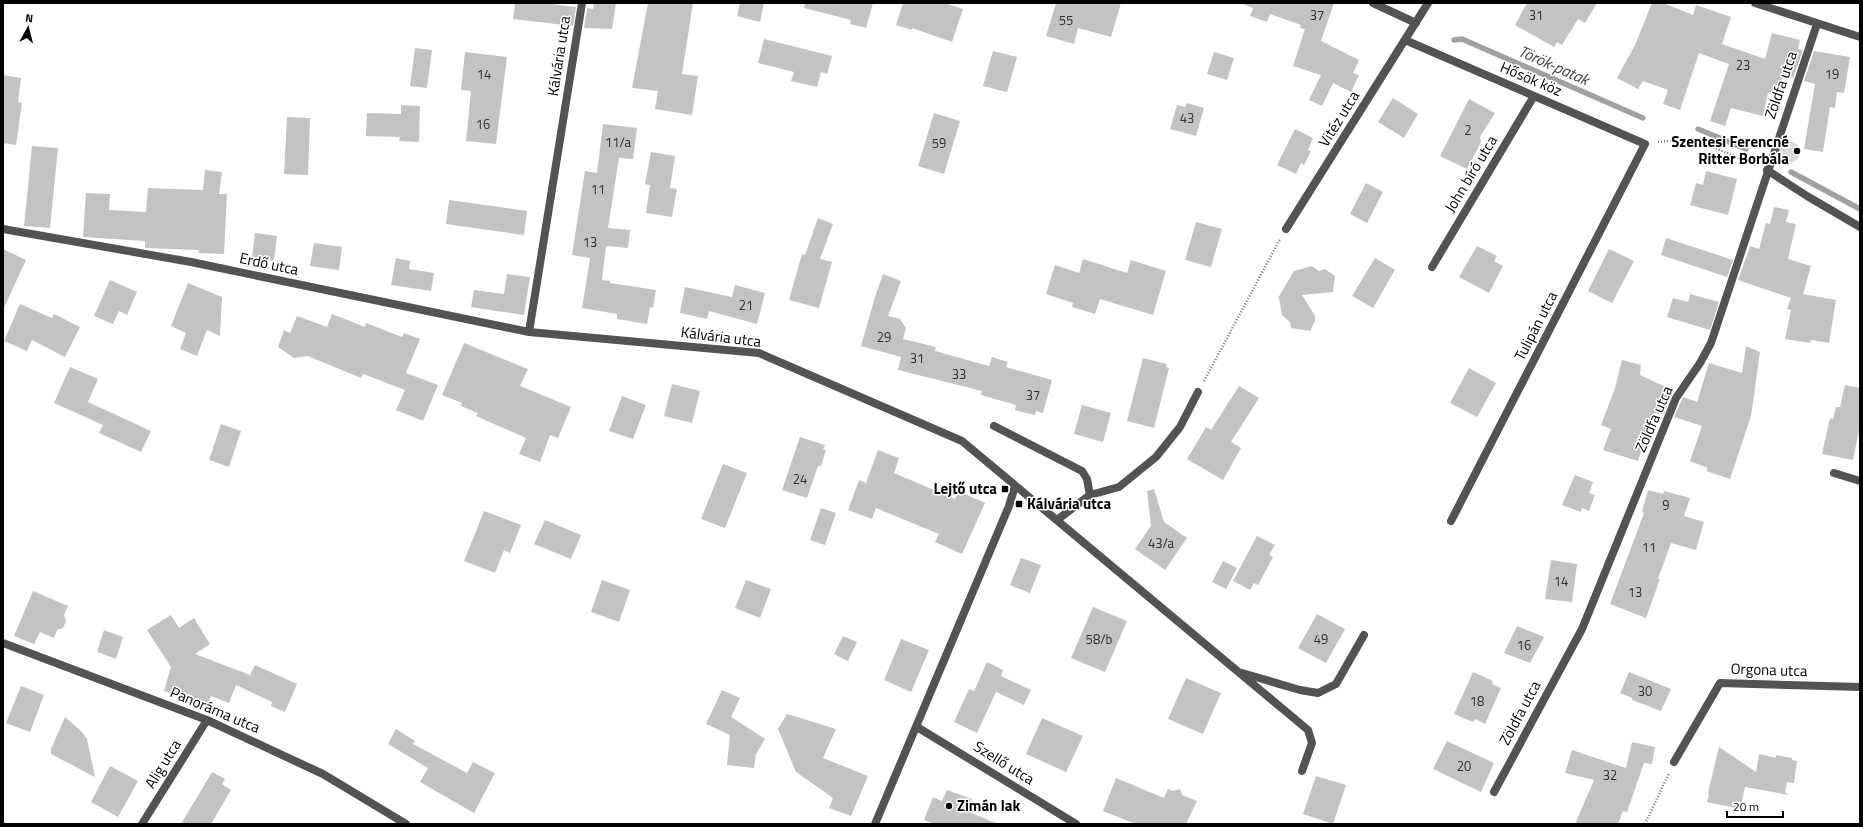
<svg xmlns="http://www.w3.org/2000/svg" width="1863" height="827" viewBox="0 0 1863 827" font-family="'Titillium Web',sans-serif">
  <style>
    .green { fill: #dadada }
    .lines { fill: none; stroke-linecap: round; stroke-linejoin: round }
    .stream { stroke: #a1a1a1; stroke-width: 5.5 }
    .building { fill: #c3c3c3 }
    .path { stroke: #757575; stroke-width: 2.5; stroke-dasharray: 1 2; stroke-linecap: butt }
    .service { stroke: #535353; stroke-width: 8 }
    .minor { stroke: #535353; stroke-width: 8 }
    .poi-dot { fill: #000; stroke: #fff; stroke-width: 1.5 }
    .labels { text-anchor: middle; stroke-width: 3; stroke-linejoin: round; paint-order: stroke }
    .number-label { font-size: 13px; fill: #313131 }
    .street-label { font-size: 15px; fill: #000; stroke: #fff }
    .poi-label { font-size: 15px; font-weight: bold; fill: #000; stroke: #fff; text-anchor: end }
    .water-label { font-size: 16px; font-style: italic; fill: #424242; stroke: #fff }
  </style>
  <rect width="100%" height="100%" fill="#fff"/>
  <!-- green -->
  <path class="green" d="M1778 152a11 11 0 1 1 22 0a11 11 0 1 1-22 0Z"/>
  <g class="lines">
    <!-- stream -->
    <path class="stream" d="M 1454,40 L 1462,39 L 1643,118
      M 1698,129 L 1746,149
      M 1791,172 L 1860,209"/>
  </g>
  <!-- building -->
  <path class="building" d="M 515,3 L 542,3 L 576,7 L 573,26 L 513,19 Z
    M 594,3 L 616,3 L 612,29 L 584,28 L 587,8 L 593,9 Z
    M 648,3 L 693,3 L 682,74 L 698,76 L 692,115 L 655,109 L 658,91 L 632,88 Z
    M 740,3 L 764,3 L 760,22 L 737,16 Z
    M 805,3 L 873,3 L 866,28 L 850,24 L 851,20 L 804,8 Z
    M 903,3 L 945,3 L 963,9 L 952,42 L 912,28 L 912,30 L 896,25 Z
    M 1056,3 L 1121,3 L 1111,37 L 1078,28 L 1074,44 L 1046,36 Z
    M 1245,3 L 1334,3 L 1321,41 L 1359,60 L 1353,73 L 1359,75 L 1351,92 L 1333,83 L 1322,106 L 1309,100 L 1321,75 L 1293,66 L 1305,29 L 1300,28 L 1301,25 L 1270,14 L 1267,22 L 1250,16 L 1253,8 L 1245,5 Z
    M 1527,3 L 1597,3 L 1585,23 L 1578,19 L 1562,45 L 1557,42 L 1554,47 L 1515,25 Z
    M 1652,3 L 1663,3 L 1693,15 L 1696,5 L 1731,17 L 1722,44 L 1765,59 L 1772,33 L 1800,40 L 1798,49 L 1803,50 L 1793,78 L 1783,75 L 1778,95 L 1768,93 L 1763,116 L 1731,108 L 1725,126 L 1710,121 L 1729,64 L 1699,53 L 1680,110 L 1663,104 L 1668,90 L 1643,81 L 1638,89 L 1617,78 L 1635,45 Z
    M 764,39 L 832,56 L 827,74 L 821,72 L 817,87 L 791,81 L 794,72 L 758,63 Z
    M 415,48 L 432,50 L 427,88 L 410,86 Z
    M 993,51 L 1017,57 L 1007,92 L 983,86 Z
    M 1814,51 L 1850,57 L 1844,93 L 1837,92 L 1835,108 L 1830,107 L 1823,152 L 1804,149 L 1815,84 L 1804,81 Z
    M 465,52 L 507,57 L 496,144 L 466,141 L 471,91 L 461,90 Z
    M 1214,52 L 1234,58 L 1227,80 L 1207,74 Z
    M 3,75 L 21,78 L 18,102 L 22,103 L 16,145 L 3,143 Z
    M 1393,98 L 1418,114 L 1404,138 L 1378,122 Z
    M 1469,99 L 1495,113 L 1480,137 L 1481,142 L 1467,169 L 1440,156 Z
    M 1187,103 L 1204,108 L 1196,136 L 1170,129 L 1177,105 L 1185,107 Z
    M 401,105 L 420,106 L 419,142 L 399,141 L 400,137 L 366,136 L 367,113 L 401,114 Z
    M 934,113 L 960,121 L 944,174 L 918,166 Z
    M 287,117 L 310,118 L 308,175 L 284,174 Z
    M 603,124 L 637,128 L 633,159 L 619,158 L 608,228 L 630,230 L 628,248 L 606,246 L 602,280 L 610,281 L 610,283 L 656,290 L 653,308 L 650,307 L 647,324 L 617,319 L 617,314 L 582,308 L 590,258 L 572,255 L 585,171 L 597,173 Z
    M 1295,129 L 1313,138 L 1308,150 L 1311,151 L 1304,165 L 1301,163 L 1296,174 L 1277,165 Z
    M 32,146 L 58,148 L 50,228 L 24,226 Z
    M 651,152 L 675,156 L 670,188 L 677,189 L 672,217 L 646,213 L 650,185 L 645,184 Z
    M 205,170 L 222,172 L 219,194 L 227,194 L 224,254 L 199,253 L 199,250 L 145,248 L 145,241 L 83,237 L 86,193 L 110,194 L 109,210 L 146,212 L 148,188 L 203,190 Z
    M 1706,171 L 1737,179 L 1728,215 L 1690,205 L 1696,183 L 1703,185 Z
    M 1366,183 L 1383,192 L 1367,223 L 1350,214 Z
    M 449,200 L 527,211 L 524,235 L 446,224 Z
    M 1774,207 L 1789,210 L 1786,222 L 1796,224 L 1788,259 L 1811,266 L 1803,294 L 1836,300 L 1829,343 L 1811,340 L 1810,343 L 1785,339 L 1791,310 L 1787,309 L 1791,298 L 1738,280 L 1750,246 L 1759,249 L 1766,223 L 1770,224 Z
    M 818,218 L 833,224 L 820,259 L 832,262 L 819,308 L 789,300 L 802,254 L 805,255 Z
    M 1196,222 L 1222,229 L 1211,267 L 1185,260 Z
    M 255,233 L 277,236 L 274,261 L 252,258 Z
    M 1666,238 L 1733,260 L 1727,277 L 1661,255 Z
    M 314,243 L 342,247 L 339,270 L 310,266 Z
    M 1477,246 L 1497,256 L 1494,261 L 1503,266 L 1489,293 L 1459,277 Z
    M 3,249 L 26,260 L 3,310 Z
    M 1609,249 L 1634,261 L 1612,303 L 1588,291 Z
    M 396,258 L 410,261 L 409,269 L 434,273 L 431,291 L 391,285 Z
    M 1375,258 L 1395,270 L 1373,308 L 1352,296 Z
    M 1083,259 L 1127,273 L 1131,260 L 1166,271 L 1153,315 L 1100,299 L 1095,314 L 1072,307 L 1073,303 L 1046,294 L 1055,265 L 1079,273 Z
    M 1312,266 L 1319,271 L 1325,269 L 1335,276 L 1333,292 L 1302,295 L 1315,316 L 1315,321 L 1310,331 L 1291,328 L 1290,322 L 1282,315 L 1279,298 L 1278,298 L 1294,271 Z
    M 507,274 L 530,277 L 524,315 L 471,307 L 474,290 L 504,294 Z
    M 883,274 L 901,281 L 888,316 L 900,319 L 906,328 L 903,339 L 936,347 L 935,351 L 989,366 L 992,357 L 1008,362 L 1006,367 L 1052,380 L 1043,413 L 1036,411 L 1035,415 L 1015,410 L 1016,405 L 981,395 L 982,391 L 898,370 L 901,357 L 861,346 L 875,297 Z
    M 110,280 L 137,292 L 127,315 L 119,311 L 113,324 L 94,316 Z
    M 188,283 L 222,297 L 220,336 L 207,330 L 197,356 L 180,349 L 186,333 L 171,326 Z
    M 735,285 L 765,293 L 757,324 L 709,311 L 707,319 L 680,313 L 685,287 L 732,297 Z
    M 1690,294 L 1719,302 L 1710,330 L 1667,317 L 1673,298 L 1688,302 Z
    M 20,304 L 52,318 L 54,314 L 80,327 L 65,357 L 32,340 L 27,351 L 4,341 Z
    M 332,314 L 365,327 L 366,323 L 402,337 L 404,333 L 420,339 L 406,373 L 438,385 L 423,421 L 396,410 L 405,390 L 363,374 L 361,378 L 308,356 L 294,358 L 278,347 L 284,330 L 290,333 L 297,316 L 327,327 Z
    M 464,343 L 528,369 L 520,386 L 571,407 L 558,438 L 550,435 L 540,462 L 519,454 L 526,438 L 476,416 L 478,413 L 461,406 L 462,403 L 442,395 Z
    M 1746,346 L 1760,352 L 1751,416 L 1730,479 L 1706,471 L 1708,468 L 1690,461 L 1702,426 L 1674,417 L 1683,397 L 1697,402 L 1709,363 L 1742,373 Z
    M 1143,358 L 1167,364 L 1166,367 L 1169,368 L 1154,428 L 1127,421 Z
    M 1622,360 L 1641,365 L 1640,375 L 1670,389 L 1669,392 L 1672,393 L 1664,414 L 1660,412 L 1659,414 L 1654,413 L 1638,461 L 1603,450 L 1611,429 L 1601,425 L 1615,388 Z
    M 70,367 L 98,379 L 88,402 L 151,431 L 141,452 L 99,433 L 103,425 L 54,403 Z
    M 1469,368 L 1496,383 L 1477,417 L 1450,403 Z
    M 672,384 L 700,391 L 692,423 L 664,416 Z
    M 1845,385 L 1860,388 L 1860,425 L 1853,460 L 1822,454 L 1830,418 L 1833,419 L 1836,407 L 1840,407 Z
    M 1239,386 L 1259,398 L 1231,442 L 1241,448 L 1223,480 L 1187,459 L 1206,427 L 1211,430 Z
    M 622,396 L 646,405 L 633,439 L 609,431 Z
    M 1082,405 L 1111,413 L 1103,442 L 1074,434 Z
    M 221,424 L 241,431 L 229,467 L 209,460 Z
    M 800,437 L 825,445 L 823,449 L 826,450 L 821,466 L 818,466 L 807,498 L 782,490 Z
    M 878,450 L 899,458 L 894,473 L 955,499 L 958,491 L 985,503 L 962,554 L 935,542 L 939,534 L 876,508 L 872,519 L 848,510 L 859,480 L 866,483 Z
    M 723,464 L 747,473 L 725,528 L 701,519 Z
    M 1575,475 L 1593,482 L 1589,493 L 1595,495 L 1589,511 L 1582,508 L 1581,512 L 1562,505 Z
    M 1154,489 L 1164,522 L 1187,538 L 1165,570 L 1135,549 L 1151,526 L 1147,491 Z
    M 1648,490 L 1663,494 L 1664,491 L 1690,498 L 1684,516 L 1704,522 L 1696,550 L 1671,543 L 1658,579 L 1660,579 L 1646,618 L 1610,604 L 1644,513 L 1642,512 Z
    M 821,508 L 836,513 L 825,545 L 810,540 Z
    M 484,511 L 521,525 L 510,553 L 504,550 L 495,573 L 464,561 Z
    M 545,520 L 581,535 L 571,559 L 534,544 Z
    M 1257,536 L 1275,545 L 1269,555 L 1273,557 L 1258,585 L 1254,583 L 1250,590 L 1233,581 Z
    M 1021,558 L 1041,565 L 1030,593 L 1010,585 Z
    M 1551,560 L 1577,564 L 1572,602 L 1545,599 Z
    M 1223,561 L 1237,568 L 1226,589 L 1212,582 Z
    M 602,580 L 630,590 L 619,622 L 591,612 Z
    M 746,580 L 771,589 L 760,618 L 735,608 Z
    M 33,591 L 68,606 L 64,615 L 66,621 L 63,628 L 57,630 L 54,638 L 40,632 L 34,644 L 14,636 Z
    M 1093,607 L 1127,621 L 1105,672 L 1071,658 Z
    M 1317,614 L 1345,629 L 1326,663 L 1298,648 Z
    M 171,615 L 179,628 L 194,618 L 210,644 L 195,654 L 250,675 L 255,665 L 297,684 L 285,712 L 271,706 L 272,702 L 236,685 L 229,703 L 211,696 L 208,703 L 196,698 L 195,701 L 164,691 L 171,667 L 147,630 Z
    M 1517,626 L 1544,637 L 1530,663 L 1504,653 Z
    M 104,630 L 123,637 L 116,659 L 97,652 Z
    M 843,636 L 857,642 L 848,661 L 834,654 Z
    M 901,639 L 929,650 L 911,692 L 884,680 Z
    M 987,662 L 1003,670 L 1001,676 L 1031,690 L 1024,705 L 996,692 L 977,733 L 954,722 L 969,689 L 974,691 Z
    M 1473,672 L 1493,681 L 1492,684 L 1501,688 L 1485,724 L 1475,719 L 1473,722 L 1454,714 Z
    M 1629,672 L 1671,689 L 1661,711 L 1632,700 L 1632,698 L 1620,693 Z
    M 1186,678 L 1221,693 L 1203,734 L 1168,719 Z
    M 21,686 L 44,695 L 30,732 L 6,723 Z
    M 722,690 L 740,698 L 731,717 L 765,739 L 756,754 L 754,768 L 727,765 L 730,735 L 706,724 Z
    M 787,714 L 836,729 L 823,758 L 868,776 L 851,816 L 829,808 L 833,798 L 796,772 L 778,729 Z
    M 65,717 L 82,732 L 87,739 L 95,777 L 51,754 L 51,749 Z
    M 1042,718 L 1083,736 L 1066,772 L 1026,754 Z
    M 396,729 L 415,741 L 413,744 L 467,773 L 473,762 L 495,773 L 474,813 L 420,782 L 428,768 L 388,744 Z
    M 1447,741 L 1494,763 L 1481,792 L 1433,769 Z
    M 1632,742 L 1655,747 L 1652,764 L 1644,763 L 1627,812 L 1623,811 L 1618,824 L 1575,824 L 1594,780 L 1565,773 L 1572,750 L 1626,768 Z
    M 1719,747 L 1756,772 L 1759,754 L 1776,758 L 1776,755 L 1792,758 L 1792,760 L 1797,761 L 1794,783 L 1787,782 L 1785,792 L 1789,795 L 1745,787 L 1740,809 L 1707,802 L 1709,794 L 1708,793 Z
    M 110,766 L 138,781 L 118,817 L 91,802 Z
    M 212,772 L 225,779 L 222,784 L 231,790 L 211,824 L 181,824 Z
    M 1316,776 L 1346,785 L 1333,824 L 1303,814 Z
    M 1116,778 L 1164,798 L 1168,789 L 1173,791 L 1180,789 L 1182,795 L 1197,801 L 1186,824 L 1136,824 L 1103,811 Z
    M 947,790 L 972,799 L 967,811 L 998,824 L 934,824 L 924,820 L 933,797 L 942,801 Z"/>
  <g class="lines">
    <!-- path -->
    <path class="path" d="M 1658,142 L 1693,139 L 1755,165
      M 1204,381 L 1280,239
      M 1645,824 L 1669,773"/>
    <!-- service -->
    <path class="service" d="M 994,426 L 1082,471 L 1087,479 L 1090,495"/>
    <!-- minor -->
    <path class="minor" d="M 1373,3 L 1416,23
      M 1755,3 L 1860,37
      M 1405,40 L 1645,144 L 1451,521
      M 1767,170 L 1807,196 L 1860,227
      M 3,229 L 191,262 L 529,332 L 759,353 L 962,441 L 1308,730 L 1312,743 L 1302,771
      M 1286,229 L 1428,3
      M 1432,267 L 1534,96
      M 529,332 L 582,3
      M 1834,473 L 1860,481
      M 1057,520 L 1090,495 L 1119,487 L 1156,457 L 1180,427 L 1198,392
      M 3,643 L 207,720 L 323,774 L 406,824
      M 1242,673 L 1300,690 L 1318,693 L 1336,684 L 1364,635
      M 917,727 L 1076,824
      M 1674,762 L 1720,683 L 1860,687
      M 1494,792 L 1582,629 L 1676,398 L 1700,363 L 1711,343 L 1817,24
      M 142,824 L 207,720
      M 875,824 L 1009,506 L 1015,486"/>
  </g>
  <!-- markers -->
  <g class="poi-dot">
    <circle cx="1797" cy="151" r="4"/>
    <rect x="1001" y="485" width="8" height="8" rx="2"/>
    <rect x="1015" y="500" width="8" height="8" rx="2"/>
    <circle cx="949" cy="806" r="4"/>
  </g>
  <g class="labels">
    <!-- number labels -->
    <g class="number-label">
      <text x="1317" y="20">37</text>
      <text x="1536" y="20">31</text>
      <text x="1066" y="25">55</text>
      <text x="1743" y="70">23</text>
      <text x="484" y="79">14</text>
      <text x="1832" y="79">19</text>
      <text x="1187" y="123">43</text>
      <text x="483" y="129">16</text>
      <text x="1468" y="135">2</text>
      <text x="618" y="147">11/a</text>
      <text x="939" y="148">59</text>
      <text x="598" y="194">11</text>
      <text x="590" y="247">13</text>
      <text x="746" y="310">21</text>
      <text x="884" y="342">29</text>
      <text x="917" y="363">31</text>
      <text x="959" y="379">33</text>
      <text x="1033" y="400">37</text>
      <text x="800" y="484">24</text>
      <text x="1666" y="510">9</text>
      <text x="1161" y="548">43/a</text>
      <text x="1649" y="552">11</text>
      <text x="1561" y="586">14</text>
      <text x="1635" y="597">13</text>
      <text x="1099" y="644">58/b</text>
      <text x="1321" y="644">49</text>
      <text x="1524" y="650">16</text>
      <text x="1645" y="696">30</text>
      <text x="1477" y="706">18</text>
      <text x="1464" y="771">20</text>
      <text x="1610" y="780">32</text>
    </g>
    <!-- street labels -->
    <g class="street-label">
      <text transform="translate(559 56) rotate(-81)" y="5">Kálvária utca</text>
      <text transform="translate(1531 79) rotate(23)" y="5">Hősök köz</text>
      <text transform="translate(1781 85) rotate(-71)" y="5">Zöldfa utca</text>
      <text transform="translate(1339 119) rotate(-58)" y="5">Vitéz utca</text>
      <text transform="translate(1471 174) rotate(-59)" y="5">John bíró utca</text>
      <text transform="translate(269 264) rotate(12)" y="5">Erdő utca</text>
      <text transform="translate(1536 326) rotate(-63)" y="5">Tulipán utca</text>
      <text transform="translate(721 337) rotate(7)" y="5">Kálvária utca</text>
      <text transform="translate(1654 419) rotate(-66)" y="5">Zöldfa utca</text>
      <text transform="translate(1769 670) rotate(2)" y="5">Orgona utca</text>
      <text transform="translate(215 710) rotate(23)" y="5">Panoráma utca</text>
      <text transform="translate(1520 713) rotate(-62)" y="5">Zöldfa utca</text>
      <text transform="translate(1004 763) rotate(32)" y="5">Szellő utca</text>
      <text transform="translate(163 764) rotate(-58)" y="5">Alig utca</text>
    </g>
    <!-- poi labels -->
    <g class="poi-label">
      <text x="1789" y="147">Szentesi Ferencné<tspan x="1789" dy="17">Ritter Borbála</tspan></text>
      <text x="997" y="494">Lejtő utca</text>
      <text x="1027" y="509" text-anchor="start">Kálvária utca</text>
      <text x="957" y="811" text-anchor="start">Zimán lak</text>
    </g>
    <!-- water labels -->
    <g class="water-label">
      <text transform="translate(1554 65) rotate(24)" y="6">Török-patak</text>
    </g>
  </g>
  <!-- border -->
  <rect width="1863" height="827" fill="none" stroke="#000000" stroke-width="8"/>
  <!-- north arrow -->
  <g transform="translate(28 28) rotate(7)" stroke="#ffffff" stroke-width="3" paint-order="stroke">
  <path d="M0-3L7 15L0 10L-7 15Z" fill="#000000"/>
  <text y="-6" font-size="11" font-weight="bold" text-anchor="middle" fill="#000000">N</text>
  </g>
  <!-- scale -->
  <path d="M1727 811v6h56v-6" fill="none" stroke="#000000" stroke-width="2"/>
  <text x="1733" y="811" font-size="12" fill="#000000" stroke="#ffffff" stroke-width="3" paint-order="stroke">20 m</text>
</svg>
